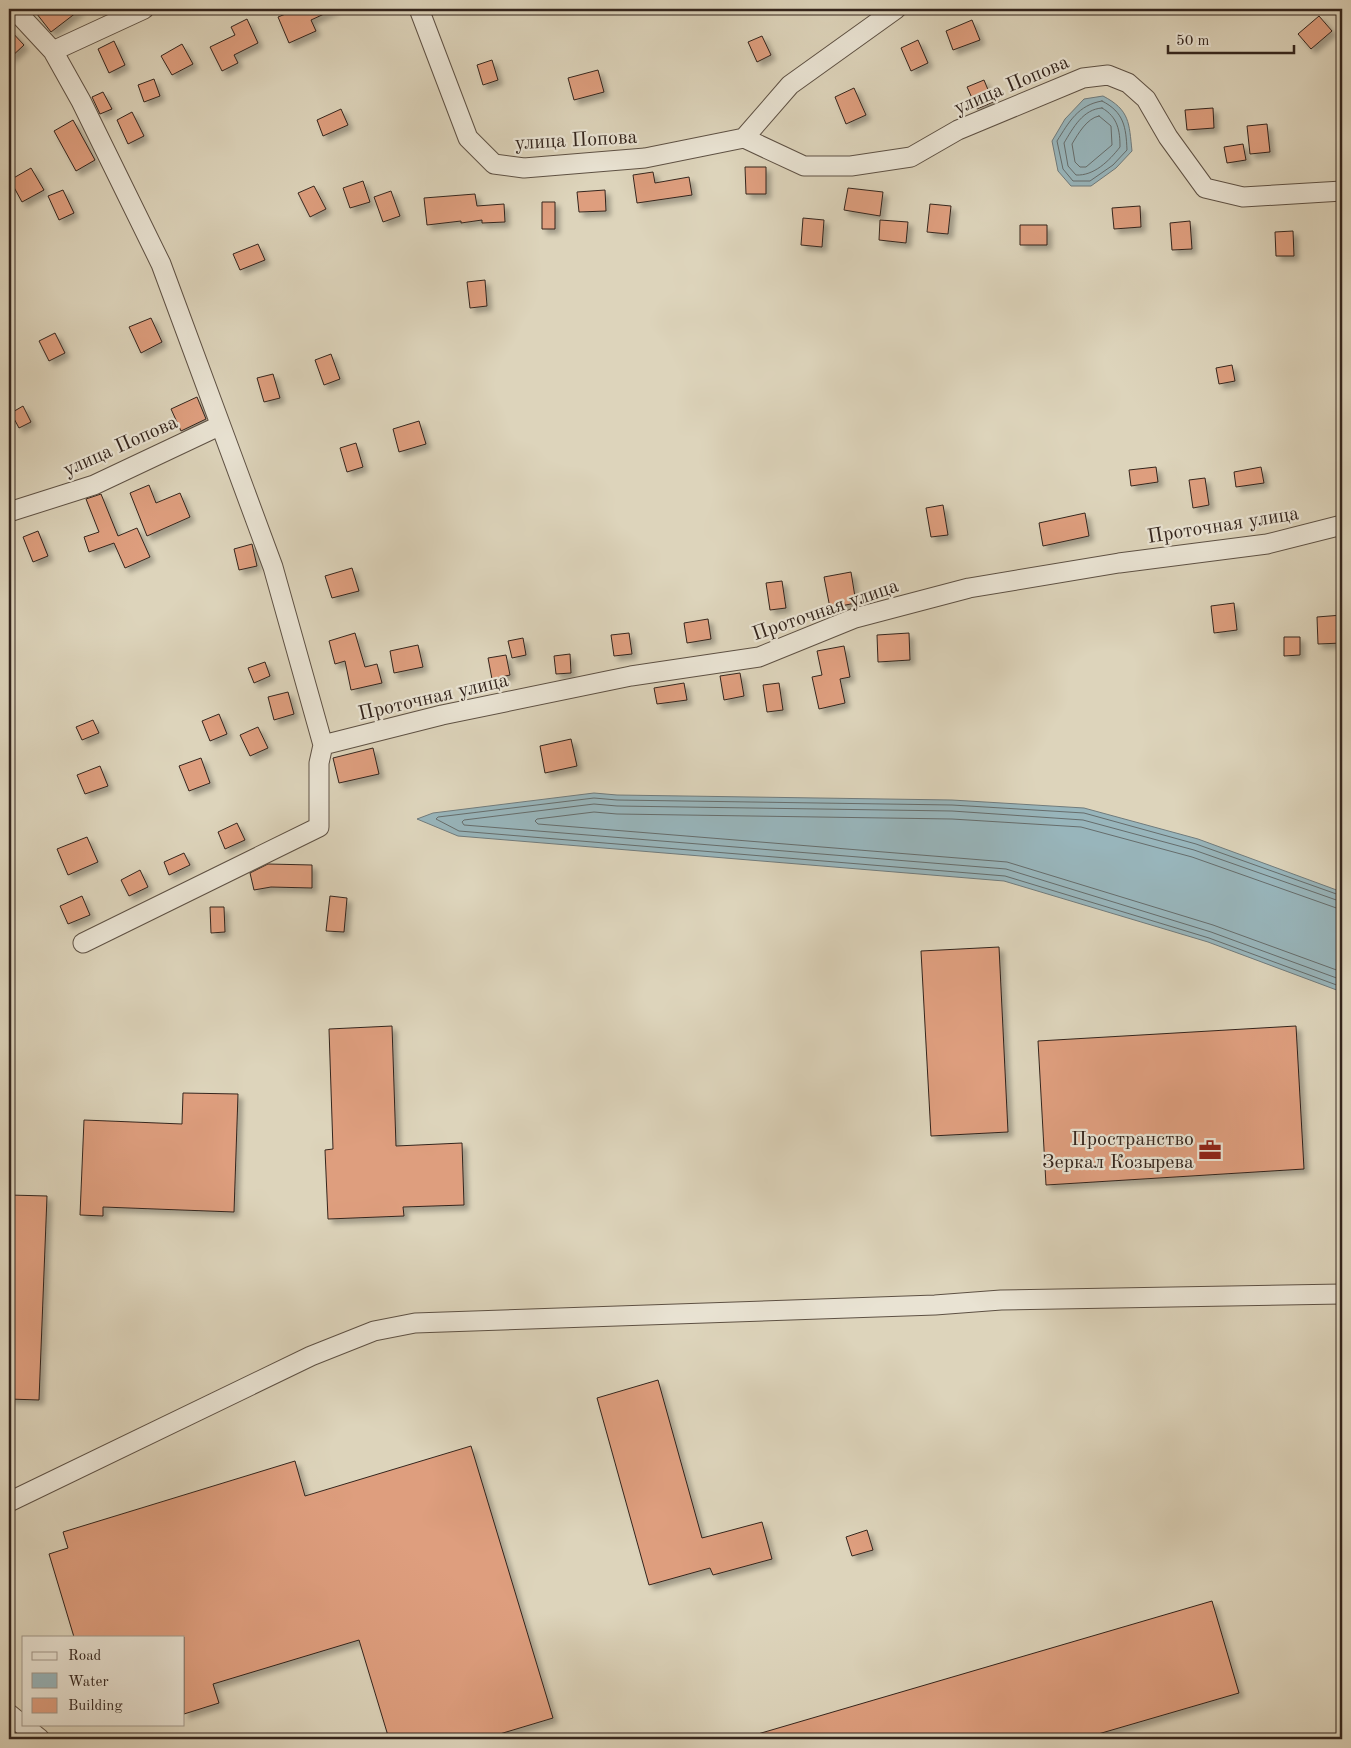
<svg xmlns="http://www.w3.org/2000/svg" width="1351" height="1748" viewBox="0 0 1351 1748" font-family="'Old Standard TT',serif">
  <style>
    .water { fill: #98b5bb; stroke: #707b7c }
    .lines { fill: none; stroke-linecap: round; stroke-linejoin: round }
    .shore { stroke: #666d6c; stroke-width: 1 }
    .building { fill: #de9e7e; stroke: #34251d; filter: url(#shadow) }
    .street-casing { stroke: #5e5144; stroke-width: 21 }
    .street { stroke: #e9e3d3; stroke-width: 19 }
    .labels { text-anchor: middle; stroke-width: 4.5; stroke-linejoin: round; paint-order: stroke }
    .street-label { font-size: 20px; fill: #34251d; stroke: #e9e3d3 }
    .poi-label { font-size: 20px; fill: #34251d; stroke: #e9e3d3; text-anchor: end }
  </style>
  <defs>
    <filter id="shadow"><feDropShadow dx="4.5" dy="4.5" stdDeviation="2.5" flood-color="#0004"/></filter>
  </defs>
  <rect width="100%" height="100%" fill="#ddd4bb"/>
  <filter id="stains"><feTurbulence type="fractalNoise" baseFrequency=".004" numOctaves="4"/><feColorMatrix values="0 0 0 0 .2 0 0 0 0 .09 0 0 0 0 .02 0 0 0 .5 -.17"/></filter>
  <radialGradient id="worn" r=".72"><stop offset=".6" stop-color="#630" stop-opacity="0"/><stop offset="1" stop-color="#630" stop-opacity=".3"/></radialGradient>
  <!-- water -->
  <path class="water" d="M 1103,96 C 1130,110 1129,123 1132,151 L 1116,168 L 1091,186 L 1071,186 L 1058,171 L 1052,141 L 1065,119 L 1084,99 Z
    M 594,793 L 617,795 L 952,800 L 1084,808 L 1198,839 L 1342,892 L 1342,992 L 1208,942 L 1004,881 L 458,836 L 417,819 L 433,813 Z"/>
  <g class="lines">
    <!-- shore -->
    <path class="shore" d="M 1102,101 C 1124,112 1126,127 1127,150 L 1113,165 L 1090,181 L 1073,181 L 1063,169 L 1057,141 C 1069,122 1078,105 1102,101 Z
      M 1102,108 C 1118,117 1120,131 1120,147 C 1109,161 1094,176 1076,175 L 1068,166 L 1064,143 C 1073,128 1083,109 1102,108 Z
      M 1099,116 L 1111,126 L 1112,145 L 1086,167 L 1080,167 L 1075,162 L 1072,144 C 1078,134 1087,118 1099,116 Z
      M 1342,896 L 1196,844 L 1084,813 L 952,805 L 617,800 L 594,798 L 438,817 L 436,819 L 459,831 L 1005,876 L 1209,938 L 1342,987
      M 1342,902 L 1194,850 L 1083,820 L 952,811 L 617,806 L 594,804 L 464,820 L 462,822 L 464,825 L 1006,869 L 1211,932 L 1342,980
      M 1342,910 L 1192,857 L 1081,827 L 952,819 L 617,814 L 594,812 L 537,819 L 535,821 L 538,824 L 1007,862 L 1213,925 L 1342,972"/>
  </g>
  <!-- building -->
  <path class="building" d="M 33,9 L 81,9 L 51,32 Z
    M 298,9 L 335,9 L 311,20 L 316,31 L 289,43 L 278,17 Z
    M 1319,16 L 1332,31 L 1311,49 L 1298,34 Z
    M 247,19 L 258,43 L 234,55 L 238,63 L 222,71 L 210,47 L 235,35 L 231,27 Z
    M 972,20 L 980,40 L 953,50 L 946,31 Z
    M 9,29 L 24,45 L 9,59 Z
    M 762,36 L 771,55 L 757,62 L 748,42 Z
    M 918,40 L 928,63 L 911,71 L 901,48 Z
    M 114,41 L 125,65 L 109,73 L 98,49 Z
    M 182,44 L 193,64 L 172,75 L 161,56 Z
    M 492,60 L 498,80 L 483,85 L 477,65 Z
    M 598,70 L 604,92 L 574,100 L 568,78 Z
    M 154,79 L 160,96 L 144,102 L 138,85 Z
    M 984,80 L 993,102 L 977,109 L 967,87 Z
    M 854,88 L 866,115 L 846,124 L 835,97 Z
    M 103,92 L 112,109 L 100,114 L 92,97 Z
    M 1213,108 L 1214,128 L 1187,130 L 1185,110 Z
    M 341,109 L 348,125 L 323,136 L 317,120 Z
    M 132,112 L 144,136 L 128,144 L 117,120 Z
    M 73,120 L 95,160 L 76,171 L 54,131 Z
    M 1267,124 L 1270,152 L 1250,154 L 1247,126 Z
    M 1243,144 L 1246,160 L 1227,163 L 1224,147 Z
    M 745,167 L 766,167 L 766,194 L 746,194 Z
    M 31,168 L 44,190 L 22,202 L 10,180 Z
    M 653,172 L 655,183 L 689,177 L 692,195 L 637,203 L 633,175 Z
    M 363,181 L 370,202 L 350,208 L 343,188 Z
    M 314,186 L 326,209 L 310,217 L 298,193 Z
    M 848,188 L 883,192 L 880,216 L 844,210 Z
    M 63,190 L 74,213 L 59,220 L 48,196 Z
    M 605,190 L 606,211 L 579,212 L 577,192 Z
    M 391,191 L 400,216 L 383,222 L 374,197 Z
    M 475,194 L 477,206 L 504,204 L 505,222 L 482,223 L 482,220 L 461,223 L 461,221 L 427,225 L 424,198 Z
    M 542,202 L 555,202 L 555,229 L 542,229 Z
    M 930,204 L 951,206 L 948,234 L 927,232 Z
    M 1140,206 L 1141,227 L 1114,229 L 1112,208 Z
    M 803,218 L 824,220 L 822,247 L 801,245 Z
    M 880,220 L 908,222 L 906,243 L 879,240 Z
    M 1190,221 L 1192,249 L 1172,250 L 1170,223 Z
    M 1020,225 L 1047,225 L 1047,245 L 1020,245 Z
    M 1293,231 L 1294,256 L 1276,256 L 1275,232 Z
    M 258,244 L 265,260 L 240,270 L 233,254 Z
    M 485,280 L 487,306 L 470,308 L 467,282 Z
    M 151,318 L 162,342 L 141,353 L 129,327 Z
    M 55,333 L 65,353 L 49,361 L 39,341 Z
    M 331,354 L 340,379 L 324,385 L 315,360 Z
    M 1232,365 L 1235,381 L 1219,384 L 1216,368 Z
    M 273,374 L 280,398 L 264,402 L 257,378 Z
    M 197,397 L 206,419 L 181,431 L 171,409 Z
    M 23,406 L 31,422 L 19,428 L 11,413 Z
    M 419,421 L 426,444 L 399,452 L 393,429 Z
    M 356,443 L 363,467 L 347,472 L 340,448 Z
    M 1156,467 L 1158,482 L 1131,486 L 1129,470 Z
    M 1261,467 L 1264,483 L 1236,487 L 1234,472 Z
    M 1205,478 L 1209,505 L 1193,508 L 1189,480 Z
    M 149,485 L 156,503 L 180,493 L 190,517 L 147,536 L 130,493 Z
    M 101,494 L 118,536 L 137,528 L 150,557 L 125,568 L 114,543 L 89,552 L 84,537 L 99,532 L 86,499 Z
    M 943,505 L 948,535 L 931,537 L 926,508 Z
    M 1085,513 L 1089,536 L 1043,546 L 1039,523 Z
    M 38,531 L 48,556 L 33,562 L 23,537 Z
    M 252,544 L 257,566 L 239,570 L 234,549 Z
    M 352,568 L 359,591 L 332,598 L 325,576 Z
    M 851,572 L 856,603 L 830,608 L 824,577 Z
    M 782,581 L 786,608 L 770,610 L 766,583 Z
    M 1234,603 L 1237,630 L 1214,633 L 1211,606 Z
    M 1342,615 L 1342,643 L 1318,644 L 1317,617 Z
    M 708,619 L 711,639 L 687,643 L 684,623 Z
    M 355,633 L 365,667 L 377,664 L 382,683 L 351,690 L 345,661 L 335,664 L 329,641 Z
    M 629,633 L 632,654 L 614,656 L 611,635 Z
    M 909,633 L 910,660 L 878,662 L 877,635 Z
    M 1284,637 L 1300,637 L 1300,655 L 1284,656 Z
    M 523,638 L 526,655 L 512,658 L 508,641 Z
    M 418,645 L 423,667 L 394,673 L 390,651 Z
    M 844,646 L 850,677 L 840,679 L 845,703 L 819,709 L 812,677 L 822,675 L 817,651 Z
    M 570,654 L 571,673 L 556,674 L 554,656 Z
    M 506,655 L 510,675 L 492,679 L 488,658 Z
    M 265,662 L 270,676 L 254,683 L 248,668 Z
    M 740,673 L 744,696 L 724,700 L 720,676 Z
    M 684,683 L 687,700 L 657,704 L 654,688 Z
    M 779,683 L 783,710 L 767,712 L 763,685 Z
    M 288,692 L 294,714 L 274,720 L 268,697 Z
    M 219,714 L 227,734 L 210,741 L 202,721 Z
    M 93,720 L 99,733 L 82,740 L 76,727 Z
    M 258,727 L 268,748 L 250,756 L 240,735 Z
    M 571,739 L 577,766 L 545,773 L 540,746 Z
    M 373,748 L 379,774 L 339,783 L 333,758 Z
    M 201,758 L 210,783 L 189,791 L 179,766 Z
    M 100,766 L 108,786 L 85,794 L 77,775 Z
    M 237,823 L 245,840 L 225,849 L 218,832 Z
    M 87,837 L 98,862 L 68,875 L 57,849 Z
    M 184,853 L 190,865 L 169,875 L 164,862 Z
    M 268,864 L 312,865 L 312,888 L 271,887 L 254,890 L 250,873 Z
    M 140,870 L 148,887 L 129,896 L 121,880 Z
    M 82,896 L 90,915 L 68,924 L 60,906 Z
    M 330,896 L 347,898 L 344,932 L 326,931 Z
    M 210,907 L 224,907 L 225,932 L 211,933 Z
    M 999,947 L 1008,1132 L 931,1136 L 921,951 Z
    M 392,1026 L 396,1146 L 462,1143 L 464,1205 L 403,1207 L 404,1216 L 328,1219 L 325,1150 L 333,1149 L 329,1029 Z
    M 1296,1026 L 1304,1169 L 1046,1185 L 1038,1041 Z
    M 183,1093 L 238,1094 L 234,1212 L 103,1207 L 103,1216 L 80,1215 L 84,1120 L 182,1124 Z
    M 9,1195 L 47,1196 L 39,1400 L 9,1399 Z
    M 658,1380 L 702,1538 L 762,1522 L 772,1559 L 713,1575 L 710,1568 L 649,1585 L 597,1398 Z
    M 471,1446 L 553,1718 L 483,1739 L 389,1739 L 359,1640 L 213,1684 L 219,1703 L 184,1714 L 184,1637 L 74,1637 L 49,1554 L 68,1548 L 63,1532 L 295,1461 L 305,1496 Z
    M 867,1530 L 873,1550 L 852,1556 L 846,1537 Z
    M 1212,1601 L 1239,1693 L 1081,1739 L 752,1739 L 751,1736 Z"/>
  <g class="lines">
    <defs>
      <path id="street" d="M 14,9 L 53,51 L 81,101 L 161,264 L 273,567 L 323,745 L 319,763 L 319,827 L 83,943
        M 419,9 L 468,138 L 494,164 L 524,168 L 645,158 L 744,138 L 790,85 L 896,9
        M 53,51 L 144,9
        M 744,138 L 804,166 L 851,166 L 911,157 L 958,130 L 1083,78 L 1108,75 L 1128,83 L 1146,99 L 1168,137 L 1205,188 L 1243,197 L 1342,191
        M 9,512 L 94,485 L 219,426
        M 323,745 L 442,715 L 631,676 L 759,657 L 855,618 L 969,588 L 1119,563 L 1267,544 L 1342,525
        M 9,1502 L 311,1356 L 374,1331 L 415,1323 L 935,1305 L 1001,1300 L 1342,1294
        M 9,1714 L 40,1739"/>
    </defs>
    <!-- street casing -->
    <use href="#street" class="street-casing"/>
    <!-- street -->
    <use href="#street" class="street"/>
  </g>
  <!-- icons -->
  <defs>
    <symbol id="office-bare" viewBox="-9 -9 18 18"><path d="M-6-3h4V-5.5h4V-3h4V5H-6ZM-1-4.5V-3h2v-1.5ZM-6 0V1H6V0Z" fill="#8f2418" stroke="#e9e3d3" stroke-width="2.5" paint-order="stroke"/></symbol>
  </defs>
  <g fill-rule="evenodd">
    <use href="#office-bare" x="1194" y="1134" width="32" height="32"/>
  </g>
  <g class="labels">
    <!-- street labels -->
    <g class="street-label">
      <text transform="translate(1011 84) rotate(-23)" y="7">улица Попова</text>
      <text transform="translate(576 139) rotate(-3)" y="7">улица Попова</text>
      <text transform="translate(120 445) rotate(-24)" y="7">улица Попова</text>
      <text transform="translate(1223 524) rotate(-9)" y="7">Проточная улица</text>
      <text transform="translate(825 609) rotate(-19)" y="7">Проточная улица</text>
      <text transform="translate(433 696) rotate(-13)" y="7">Проточная улица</text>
    </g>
    <!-- poi labels -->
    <g class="poi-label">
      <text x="1194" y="1145">Пространство<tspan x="1194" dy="23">Зеркал Козырева</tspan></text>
    </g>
  </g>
  <!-- margin -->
  <rect width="1351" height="1748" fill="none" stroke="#ddd4bb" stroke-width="30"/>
  <rect x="10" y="10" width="1331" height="1728" fill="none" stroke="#34251d" stroke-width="2.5"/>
  <rect x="15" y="15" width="1321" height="1718" fill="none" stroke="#34251d"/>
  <!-- legend -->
  <rect x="22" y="1636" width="162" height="90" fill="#e9e3d3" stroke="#a1978a"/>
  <rect x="32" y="1652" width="25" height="8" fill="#e9e3d3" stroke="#a1978a"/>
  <text x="68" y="1660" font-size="15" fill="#34251d">Road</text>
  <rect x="32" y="1673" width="25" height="15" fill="#98b5bb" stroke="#a1978a"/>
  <text x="68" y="1686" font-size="15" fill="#34251d">Water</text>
  <rect x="32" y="1698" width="25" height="15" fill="#de9e7e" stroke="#a1978a"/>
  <text x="68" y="1710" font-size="15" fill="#34251d">Building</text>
  <!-- scale -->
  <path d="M1168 45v8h126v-8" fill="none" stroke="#34251d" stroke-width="2.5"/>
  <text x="1176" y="45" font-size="15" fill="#34251d" stroke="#e9e3d3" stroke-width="4" paint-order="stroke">50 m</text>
  <rect width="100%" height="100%" filter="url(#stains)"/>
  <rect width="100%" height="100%" fill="url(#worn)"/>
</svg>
